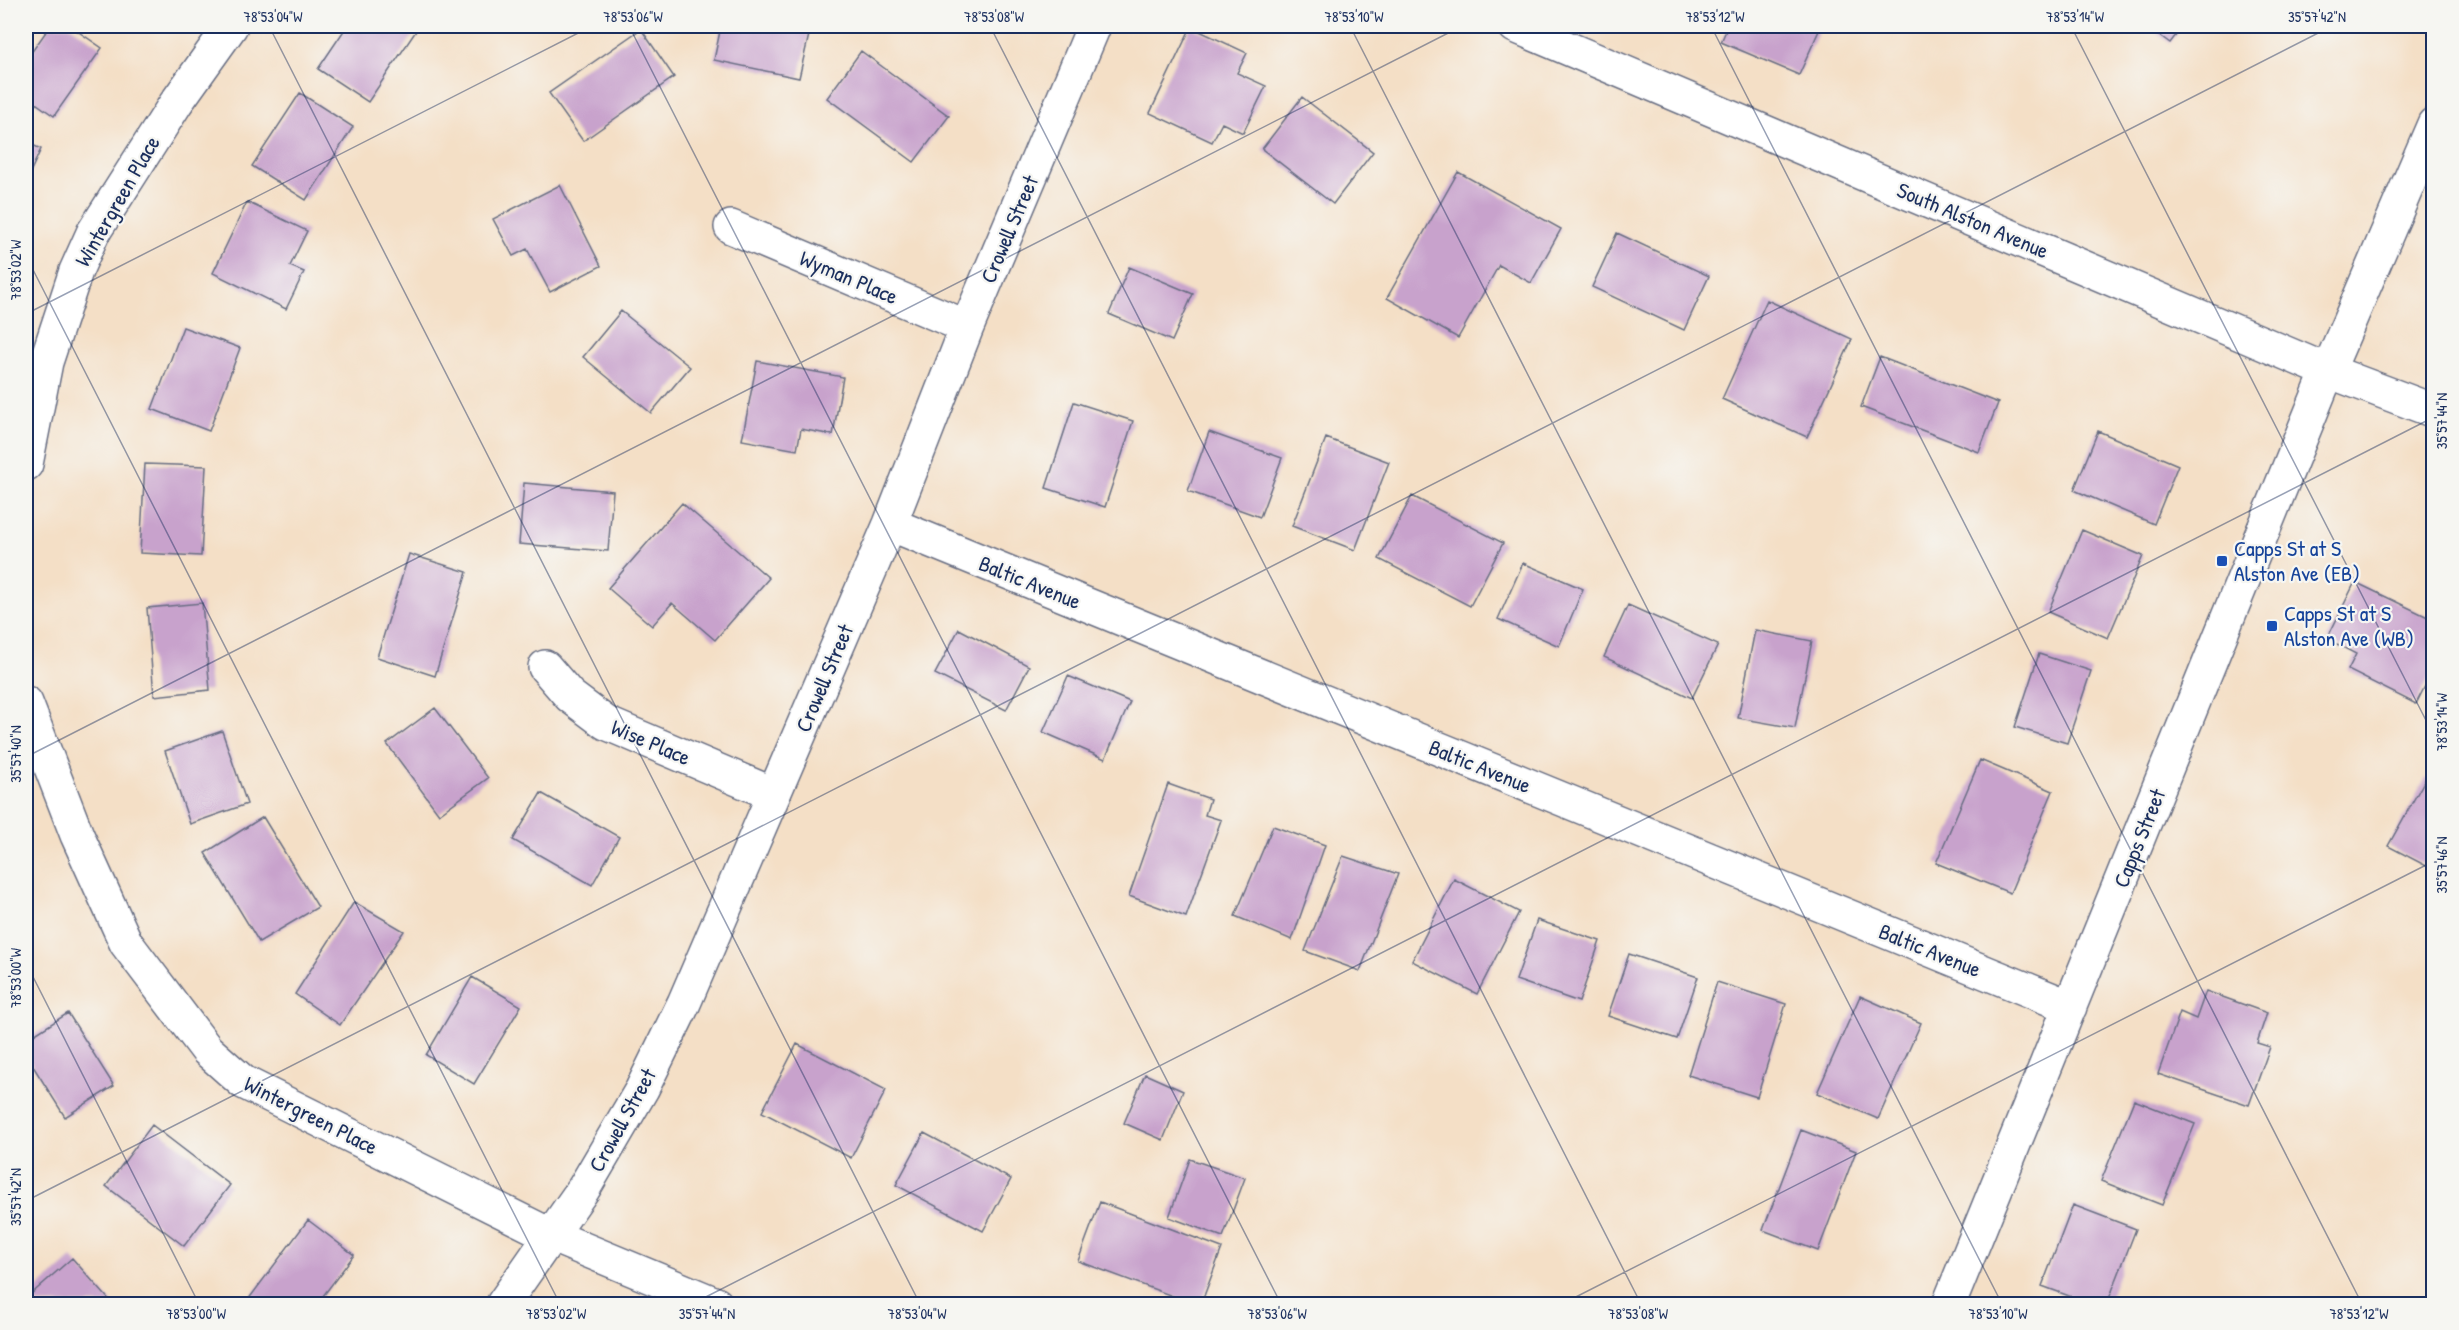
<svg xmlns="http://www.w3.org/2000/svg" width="2459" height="1330" viewBox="0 0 2459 1330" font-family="'Patrick Hand',sans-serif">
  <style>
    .building { fill: #c8a2cc }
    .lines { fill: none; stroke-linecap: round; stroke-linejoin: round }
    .minor-casing { stroke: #676d82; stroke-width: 36 }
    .minor { stroke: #fff; stroke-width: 33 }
    .ticks { fill: none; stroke: #1b2f5e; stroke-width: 1.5; stroke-opacity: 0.45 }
    .transit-dot { fill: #1a4fb4; stroke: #f6f6f2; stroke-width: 2 }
    .labels { text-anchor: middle; stroke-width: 4.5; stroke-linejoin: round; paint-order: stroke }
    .street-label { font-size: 22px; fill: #1b2f5e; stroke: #f6f6f2 }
    .transit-label { font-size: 22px; fill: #164399; stroke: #f6f6f2; text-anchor: start }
    .neatline { fill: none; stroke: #1b2f5e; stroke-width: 2 }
    .ticks-label { font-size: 15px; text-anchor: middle; fill: #1b2f5e }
  </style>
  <rect width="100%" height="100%" fill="#f6f6f2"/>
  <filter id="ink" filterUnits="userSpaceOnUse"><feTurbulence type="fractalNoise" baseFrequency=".0167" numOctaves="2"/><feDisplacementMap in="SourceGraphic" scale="12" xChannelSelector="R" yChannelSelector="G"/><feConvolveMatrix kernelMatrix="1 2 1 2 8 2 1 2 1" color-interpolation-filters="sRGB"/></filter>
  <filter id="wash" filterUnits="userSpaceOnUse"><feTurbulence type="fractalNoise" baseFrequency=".008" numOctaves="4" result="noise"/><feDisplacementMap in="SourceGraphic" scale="24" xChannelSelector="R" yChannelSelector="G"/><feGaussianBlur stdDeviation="1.35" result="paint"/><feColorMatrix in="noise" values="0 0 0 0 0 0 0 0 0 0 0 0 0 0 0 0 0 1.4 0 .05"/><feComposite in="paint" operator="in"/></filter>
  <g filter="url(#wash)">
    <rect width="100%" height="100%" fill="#f4dfc6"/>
    <g id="blocks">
      <!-- building -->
      <path class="building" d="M 50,26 L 70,26 L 102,48 L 54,116 L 26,96 L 26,60 Z
        M 347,26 L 415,26 L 418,28 L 368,102 L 318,69 Z
        M 721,26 L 811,26 L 799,78 L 714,60 Z
        M 1728,26 L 1821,26 L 1799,75 L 1721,42 Z
        M 2147,26 L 2183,26 L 2170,43 Z
        M 1191,27 L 1247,53 L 1237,73 L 1266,86 L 1243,133 L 1222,123 L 1212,142 L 1150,113 Z
        M 641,29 L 674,77 L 583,141 L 549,93 Z
        M 861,51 L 949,116 L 914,162 L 827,98 Z
        M 300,93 L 353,127 L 306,200 L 252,166 Z
        M 1302,97 L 1373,152 L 1333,204 L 1262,149 Z
        M 26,142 L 41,149 L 26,181 Z
        M 1458,172 L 1561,229 L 1531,283 L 1499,265 L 1458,338 L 1387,298 Z
        M 560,185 L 601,266 L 550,292 L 527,249 L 513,256 L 493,219 Z
        M 247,202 L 307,231 L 290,266 L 304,272 L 286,309 L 213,273 Z
        M 1617,233 L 1709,276 L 1684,330 L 1592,287 Z
        M 1129,267 L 1193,294 L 1172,341 L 1109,314 Z
        M 1767,300 L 1852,339 L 1807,437 L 1722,399 Z
        M 621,311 L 690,367 L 651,413 L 583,357 Z
        M 183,327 L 240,348 L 209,431 L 152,409 Z
        M 1880,357 L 1998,403 L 1979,452 L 1861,407 Z
        M 757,361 L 843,377 L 833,435 L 801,429 L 797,450 L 742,440 Z
        M 1074,402 L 1133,421 L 1105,507 L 1046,488 Z
        M 2098,431 L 2178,465 L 2154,524 L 2074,490 Z
        M 1209,432 L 1282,458 L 1260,517 L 1188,491 Z
        M 1326,438 L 1389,462 L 1355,550 L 1292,526 Z
        M 145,464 L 206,466 L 201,556 L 140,553 Z
        M 524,483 L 613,491 L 608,551 L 519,544 Z
        M 1412,496 L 1503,543 L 1470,606 L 1379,559 Z
        M 682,503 L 769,578 L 715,640 L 672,603 L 652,626 L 608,588 Z
        M 2082,530 L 2143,556 L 2108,638 L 2048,612 Z
        M 409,554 L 467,572 L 435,676 L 377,657 Z
        M 1523,563 L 1583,589 L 1559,646 L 1498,619 Z
        M 2355,582 L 2434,620 L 2434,668 L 2416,704 L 2348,670 L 2356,654 L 2327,639 Z
        M 202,603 L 210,690 L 154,696 L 147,608 Z
        M 1628,605 L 1718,645 L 1692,698 L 1604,657 Z
        M 959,629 L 1029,666 L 1006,710 L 935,674 Z
        M 1755,630 L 1812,641 L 1795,728 L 1738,718 Z
        M 2039,654 L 2091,671 L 2067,743 L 2015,727 Z
        M 1068,676 L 1130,702 L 1105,759 L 1043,732 Z
        M 435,708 L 488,778 L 439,814 L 387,744 Z
        M 222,731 L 247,804 L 190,824 L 165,751 Z
        M 1980,760 L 2053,791 L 2010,893 L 1936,863 Z
        M 2426,778 L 2434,782 L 2434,870 L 2388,846 Z
        M 1168,784 L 1210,799 L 1205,815 L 1221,820 L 1186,917 L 1129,896 Z
        M 541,793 L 619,837 L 592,885 L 513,840 Z
        M 263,817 L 318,907 L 259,942 L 205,853 Z
        M 1273,826 L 1325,845 L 1292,940 L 1235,916 Z
        M 1343,856 L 1398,874 L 1360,971 L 1305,951 Z
        M 1454,879 L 1519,912 L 1477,994 L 1412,961 Z
        M 354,902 L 404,931 L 340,1025 L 295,994 Z
        M 1537,920 L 1600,941 L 1579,1002 L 1516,980 Z
        M 1629,954 L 1698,977 L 1677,1039 L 1608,1016 Z
        M 472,977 L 521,1006 L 474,1084 L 426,1055 Z
        M 1717,982 L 1786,1004 L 1757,1097 L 1688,1075 Z
        M 2206,991 L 2267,1013 L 2257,1043 L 2270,1047 L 2249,1105 L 2158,1074 L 2180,1012 L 2196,1019 Z
        M 1860,996 L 1921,1023 L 1878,1119 L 1817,1093 Z
        M 68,1013 L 114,1086 L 65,1117 L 26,1055 L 26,1040 Z
        M 797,1044 L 886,1090 L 851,1158 L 762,1112 Z
        M 1145,1074 L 1183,1091 L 1163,1140 L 1124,1123 Z
        M 2134,1100 L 2195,1124 L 2162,1205 L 2101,1181 Z
        M 152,1125 L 230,1185 L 184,1246 L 106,1186 Z
        M 1801,1130 L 1856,1151 L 1818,1251 L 1763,1230 Z
        M 924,1133 L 1011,1179 L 983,1231 L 896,1185 Z
        M 1190,1159 L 1245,1178 L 1223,1237 L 1169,1217 Z
        M 1100,1202 L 1222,1248 L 1201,1304 L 1194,1304 L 1078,1261 Z
        M 2073,1205 L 2136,1229 L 2107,1304 L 2091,1304 L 2042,1286 Z
        M 308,1220 L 354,1255 L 317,1304 L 245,1304 Z
        M 72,1258 L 113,1304 L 36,1304 L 29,1296 Z"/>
    </g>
  </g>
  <g filter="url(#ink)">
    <use href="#blocks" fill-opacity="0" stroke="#676d82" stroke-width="1.5"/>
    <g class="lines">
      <defs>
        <path id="minor" d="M 1515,26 L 2328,371 L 2434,411
          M 731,227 L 967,327
          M 26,464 L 46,362 L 76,271 L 93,233 L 176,103 L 231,26
          M 890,524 L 2070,1007
          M 545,667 L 570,696 L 606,723 L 773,794
          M 26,703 L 77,835 L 126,943 L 207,1050 L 243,1082 L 550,1235 L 716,1304
          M 503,1304 L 584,1188 L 642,1089 L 684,1003 L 890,524 L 967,327 L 1094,26
          M 1949,1304 L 2328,371 L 2434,124"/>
      </defs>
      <!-- minor casing -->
      <use href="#minor" class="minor-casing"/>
      <!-- minor -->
      <use href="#minor" class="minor"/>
    </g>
  </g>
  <!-- ticks -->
  <path class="ticks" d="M 269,26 L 920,1304M 629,26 L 1281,1304M 990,26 L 1641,1304M 1350,26 L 2002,1304M 1711,26 L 2362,1304M 2071,26 L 2434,736M 2432,26 L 2434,29M 26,256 L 560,1304M 26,314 L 592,26M 26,757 L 1462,26M 26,963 L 199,1304M 26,1201 L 2332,26M 692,1304 L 2434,417M 1562,1304 L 2434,861M 2433,1304 L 2434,1304"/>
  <!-- markers -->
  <g class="transit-dot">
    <rect x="2216" y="555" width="12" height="12" rx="3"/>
    <rect x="2266" y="620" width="12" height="12" rx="3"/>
  </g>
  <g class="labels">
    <!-- street labels -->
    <g class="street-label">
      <text transform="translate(117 201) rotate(-60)" y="8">Wintergreen Place</text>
      <text transform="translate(1973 220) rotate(23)" y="8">South Alston Avenue</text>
      <text transform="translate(1009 229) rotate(-67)" y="8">Crowell Street</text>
      <text transform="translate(849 277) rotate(23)" y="8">Wyman Place</text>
      <text transform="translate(1030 582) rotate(22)" y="8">Baltic Avenue</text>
      <text transform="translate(824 678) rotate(-67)" y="8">Crowell Street</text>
      <text transform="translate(651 742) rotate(23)" y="8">Wise Place</text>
      <text transform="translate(1480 766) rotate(22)" y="8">Baltic Avenue</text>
      <text transform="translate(2139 838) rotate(-68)" y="8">Capps Street</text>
      <text transform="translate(1930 950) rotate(22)" y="8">Baltic Avenue</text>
      <text transform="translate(311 1115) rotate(27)" y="8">Wintergreen Place</text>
      <text transform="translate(622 1120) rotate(-61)" y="8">Crowell Street</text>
    </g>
    <!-- transit labels -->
    <g class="transit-label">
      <text x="2234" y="556">Capps St at S<tspan x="2234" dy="25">Alston Ave (EB)</tspan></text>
      <text x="2284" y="621">Capps St at S<tspan x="2284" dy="25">Alston Ave (WB)</tspan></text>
    </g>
  </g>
  <!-- margin -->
  <rect width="2459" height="1330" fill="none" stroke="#f6f6f2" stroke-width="66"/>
  <rect x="33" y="33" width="2393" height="1264" class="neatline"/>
  <g class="ticks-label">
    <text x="273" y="22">78°53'04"W</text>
    <text x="633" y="22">78°53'06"W</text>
    <text x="994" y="22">78°53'08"W</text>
    <text x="1354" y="22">78°53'10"W</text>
    <text x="1715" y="22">78°53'12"W</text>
    <text x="2075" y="22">78°53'14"W</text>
    <text x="2317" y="22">35°57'42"N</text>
    <text transform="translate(16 270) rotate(-90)" y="5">78°53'02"W</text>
    <text transform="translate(2442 421) rotate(-90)" y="5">35°57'44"N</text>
    <text transform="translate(2442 722) rotate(-90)" y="5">78°53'14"W</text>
    <text transform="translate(16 754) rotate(-90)" y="5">35°57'40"N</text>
    <text transform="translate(2442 865) rotate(-90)" y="5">35°57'46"N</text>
    <text transform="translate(16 978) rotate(-90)" y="5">78°53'00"W</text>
    <text transform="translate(16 1197) rotate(-90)" y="5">35°57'42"N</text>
    <text x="196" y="1319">78°53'00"W</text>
    <text x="556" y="1319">78°53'02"W</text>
    <text x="707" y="1319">35°57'44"N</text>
    <text x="917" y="1319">78°53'04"W</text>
    <text x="1277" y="1319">78°53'06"W</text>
    <text x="1638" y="1319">78°53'08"W</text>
    <text x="1998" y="1319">78°53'10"W</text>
    <text x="2359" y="1319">78°53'12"W</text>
  </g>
</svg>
